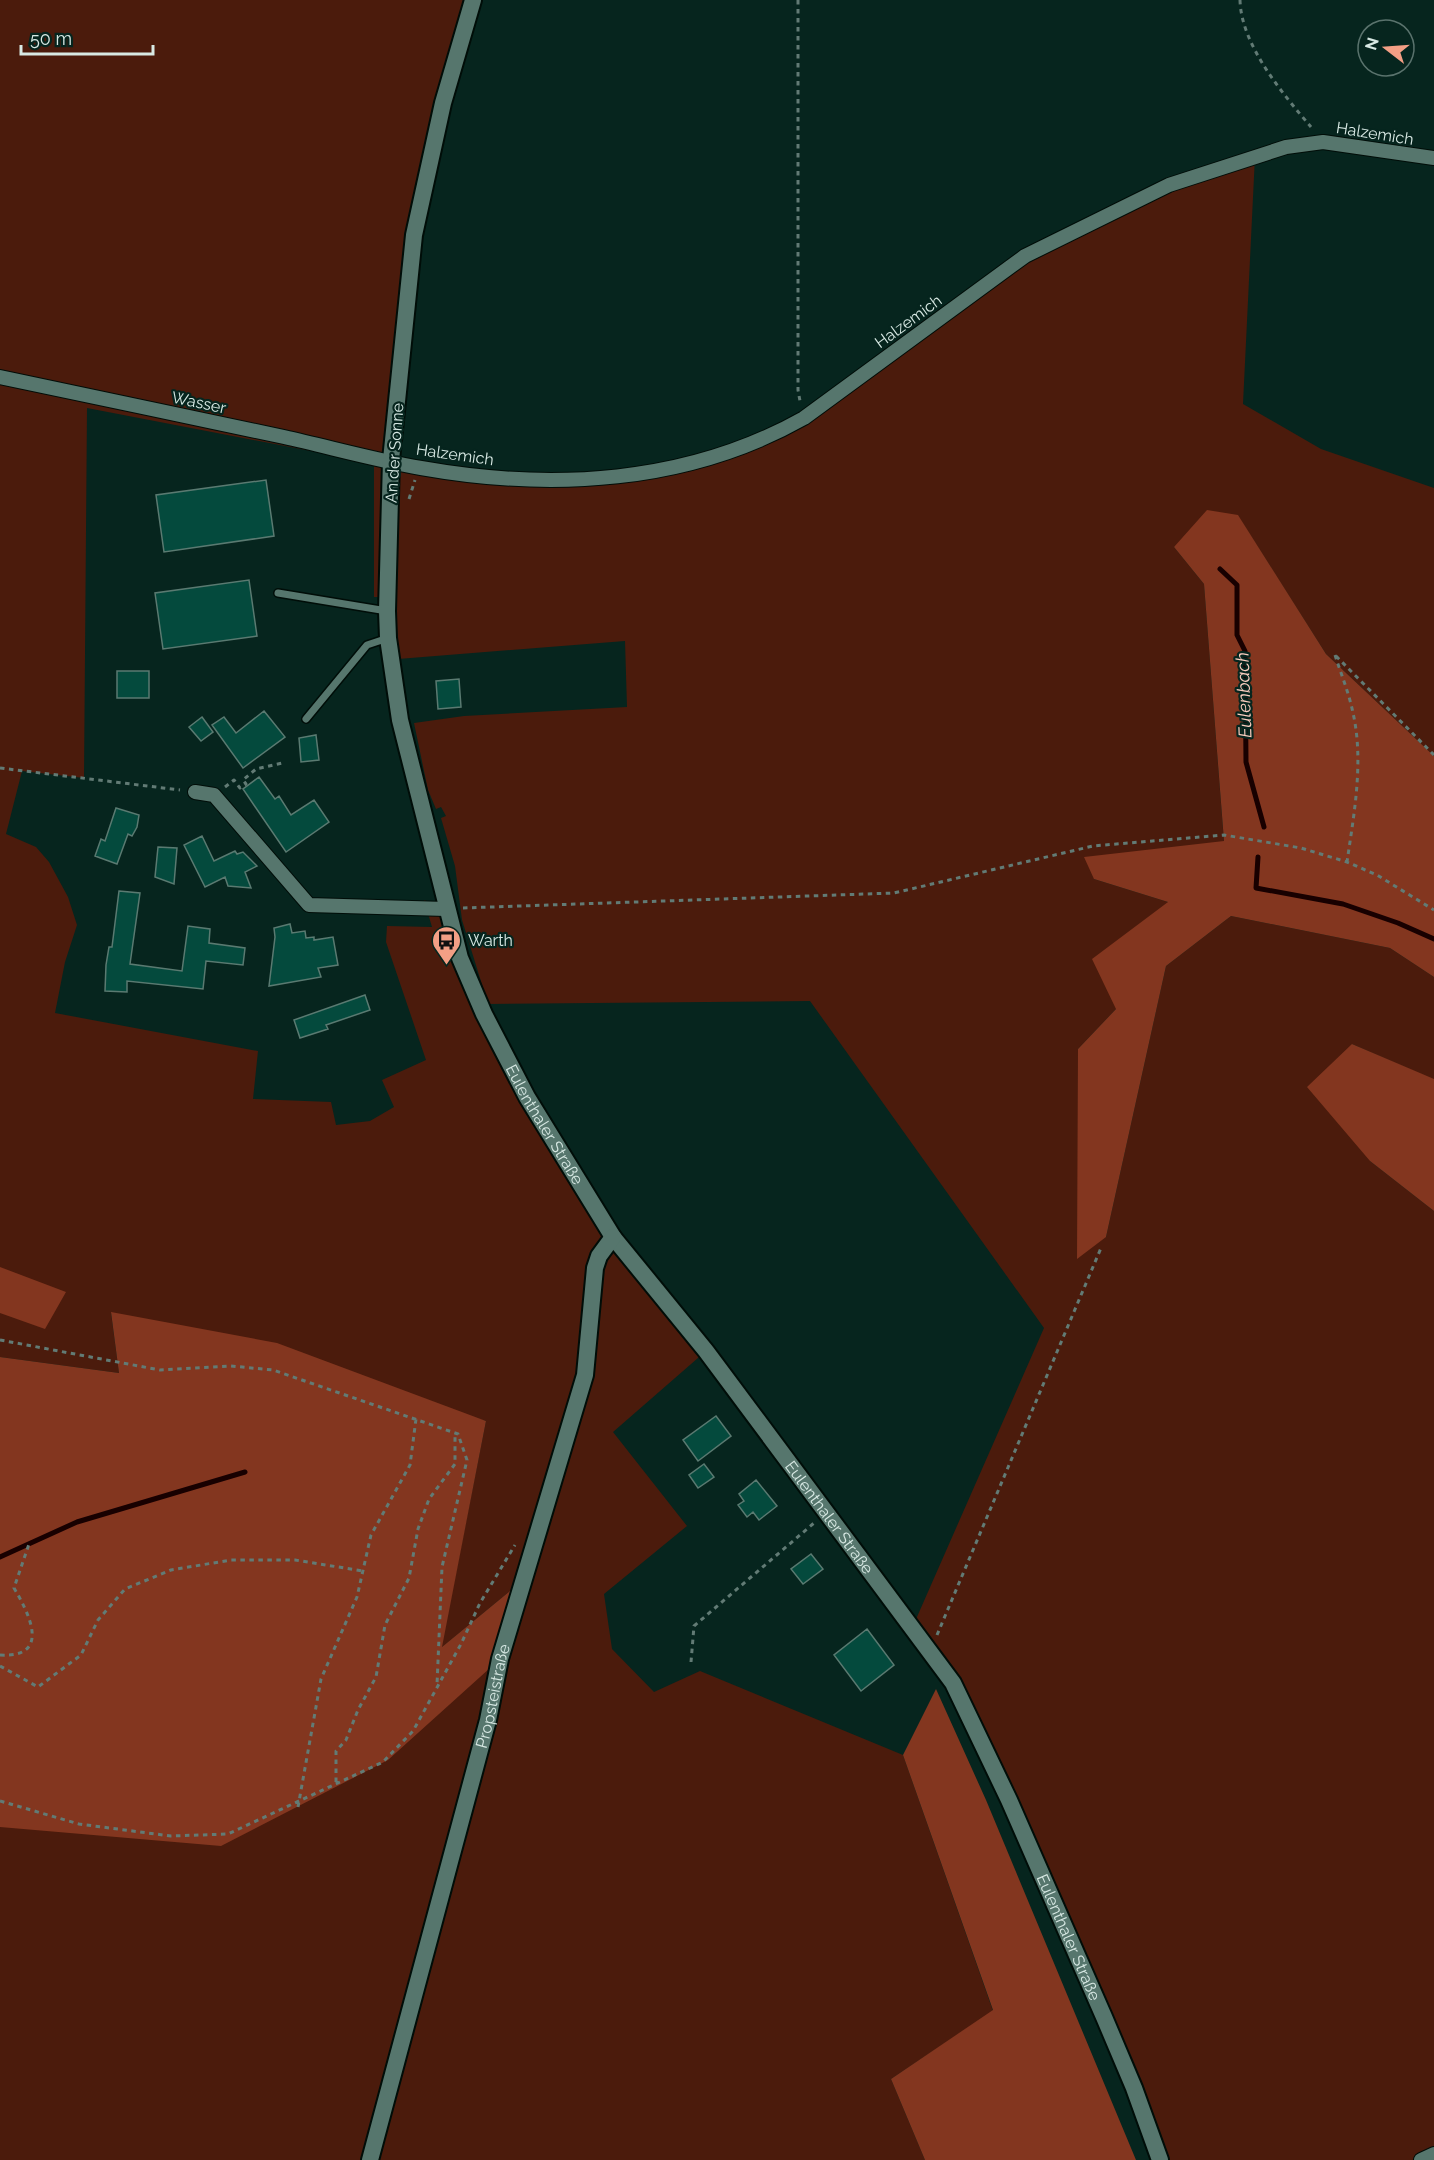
<svg xmlns="http://www.w3.org/2000/svg" width="1434" height="2160" viewBox="0 0 1434 2160" font-family="Raleway,sans-serif">
  <style>
    .green { fill: #4b1b0c }
    .forest { fill: #83361f }
    .lines { fill: none; stroke-linecap: round; stroke-linejoin: round }
    .stream { stroke: #180000; stroke-width: 5 }
    .building { fill: #044a3d; stroke: #5a7a71; stroke-width: 1.5 }
    .service-casing { stroke: #000d08; stroke-width: 10 }
    .minor-casing { stroke: #000d08; stroke-width: 16 }
    .tertiary-casing { stroke: #000d08; stroke-width: 20 }
    .path { stroke: #627b75; stroke-width: 3; stroke-dasharray: 4.5 4.5; stroke-linecap: butt }
    .service { stroke: #56766d; stroke-width: 7 }
    .minor { stroke: #56766d; stroke-width: 14 }
    .tertiary { stroke: #56766d; stroke-width: 16 }
    .labels { text-anchor: middle; stroke-width: 4.5; stroke-linejoin: round; paint-order: stroke }
    .street-label { font-size: 16px; fill: #d8e9e4; stroke: #06251e }
    .poi-label { font-size: 16px; fill: #d8e9e4; stroke: #06251e; text-anchor: start }
    .water-label { font-size: 18px; font-style: italic; fill: #fdcfc0; stroke: #06251e }
  </style>
  <rect width="100%" height="100%" fill="#06251e"/>
  <!-- green -->
  <path class="green" d="M 0,0 L 473,0 L 427,166 L 391,460 L 534,480 L 632,475 L 777,433 L 1025,256 L 1169,185 L 1255,156 L 1243,404 L 1321,449 L 1434,488 L 1434,756 L 1326,654 L 1238,516 L 1174,547 L 1204,584 L 1224,842 L 1094,879 L 1168,902 L 1116,1009 L 1078,1049 L 1106,1237 L 1166,966 L 1231,916 L 1390,948 L 1434,977 L 1434,1080 L 1352,1044 L 1370,1161 L 1434,1211 L 1434,2160 L 1160,2160 L 1009,1800 L 913,1626 L 1044,1328 L 810,1001 L 488,1004 L 462,920 L 455,866 L 441,818 L 446,816 L 441,807 L 436,809 L 428,790 L 414,723 L 464,716 L 627,707 L 625,641 L 398,659 L 396,597 L 374,597 L 374,463 L 87,408 L 84,778 L 22,771 L 6,834 L 36,847 L 49,862 L 68,897 L 77,925 L 65,962 L 55,1013 L 258,1051 L 253,1099 L 331,1102 L 336,1125 L 370,1121 L 394,1107 L 382,1080 L 426,1060 L 386,942 L 387,926 L 432,927 L 424,900 L 446,909 L 460,958 L 613,1237 L 706,1351 L 613,1432 L 687,1526 L 604,1594 L 612,1649 L 654,1692 L 700,1671 L 903,1755 L 993,2011 L 891,2079 L 925,2160 L 0,2160 L 0,1823 L 228,1834 L 521,1582 L 441,1648 L 486,1421 L 111,1313 L 119,1373 L 0,1357 Z"/>
  <!-- forest -->
  <path class="forest" d="M 1207,510 L 1238,515 L 1326,654 L 1434,756 L 1434,977 L 1390,948 L 1231,916 L 1166,966 L 1106,1237 L 1077,1259 L 1078,1049 L 1116,1009 L 1092,959 L 1168,902 L 1094,879 L 1084,857 L 1224,841 L 1204,584 L 1174,547 Z
    M 1352,1044 L 1434,1079 L 1434,1211 L 1370,1161 L 1307,1087 Z
    M 0,1267 L 66,1292 L 45,1329 L 0,1313 Z
    M 111,1312 L 277,1343 L 486,1421 L 442,1647 L 522,1581 L 500,1659 L 388,1760 L 221,1846 L 0,1827 L 0,1357 L 119,1373 Z
    M 936,1689 L 986,1800 L 1136,2160 L 925,2160 L 891,2079 L 993,2010 L 903,1755 Z"/>
  <g class="lines">
    <!-- stream -->
    <path class="stream" d="M 1220,569 L 1237,585 L 1237,635 L 1245,651 L 1246,762 L 1264,827
      M 1258,857 L 1256,888 L 1343,904 L 1398,923 L 1434,939
      M 0,1557 L 77,1522 L 245,1472"/>
  </g>
  <!-- building -->
  <path class="building" d="M 266,480 L 274,536 L 164,552 L 156,495 Z
    M 249,580 L 257,636 L 163,649 L 155,593 Z
    M 117,671 L 149,671 L 149,698 L 117,698 Z
    M 459,679 L 461,707 L 438,709 L 436,681 Z
    M 264,711 L 285,737 L 243,768 L 212,725 L 224,717 L 236,733 Z
    M 202,717 L 213,732 L 201,741 L 189,727 Z
    M 316,735 L 319,760 L 301,762 L 299,738 Z
    M 259,777 L 275,799 L 279,796 L 291,815 L 314,800 L 329,822 L 286,852 L 243,789 Z
    M 116,808 L 139,815 L 137,827 L 132,836 L 128,834 L 117,864 L 95,856 L 101,839 L 105,841 Z
    M 202,836 L 214,861 L 235,851 L 237,854 L 243,852 L 257,866 L 245,872 L 251,888 L 228,886 L 225,877 L 205,887 L 184,845 Z
    M 158,847 L 177,848 L 174,884 L 155,877 Z
    M 119,891 L 140,893 L 130,964 L 182,971 L 188,926 L 210,929 L 209,943 L 245,948 L 243,965 L 206,961 L 203,989 L 127,981 L 127,992 L 105,991 L 106,965 L 109,947 L 112,947 Z
    M 290,924 L 292,933 L 305,931 L 306,938 L 314,937 L 314,940 L 333,937 L 338,965 L 318,968 L 321,977 L 269,986 L 275,937 L 274,928 Z
    M 365,995 L 370,1010 L 326,1025 L 328,1029 L 300,1038 L 294,1020 Z
    M 716,1416 L 731,1436 L 698,1461 L 683,1440 Z
    M 704,1464 L 714,1477 L 698,1488 L 689,1475 Z
    M 756,1480 L 777,1506 L 759,1520 L 753,1512 L 747,1517 L 738,1505 L 744,1501 L 739,1494 Z
    M 811,1554 L 823,1569 L 803,1584 L 791,1569 Z
    M 867,1629 L 894,1665 L 861,1691 L 834,1655 Z"/>
  <g class="lines">
    <defs>
      <path id="service" d="M 278,593 L 387,611
        M 306,719 L 367,645 L 388,638"/>
      <path id="minor" d="M 0,377 C 95,397 189,417 284,437 C 329,447 375,460 421,468 C 551,491 687,484 804,418 L 1025,256 L 1169,185 L 1286,147 L 1323,142 L 1434,158
        M 195,792 L 214,795 L 309,905 L 446,909
        M 1421,2160 L 1434,2154"/>
      <g id="tertiary">
        <path id="s1" d="M 473,0 L 443,103 L 414,235 L 391,460 L 387,611 L 388,638 L 400,720 L 460,958 L 484,1014 L 527,1097 L 613,1237 L 706,1351 L 953,1683 L 1009,1800 L 1104,2017 L 1134,2088 L 1160,2160"/>
        <path id="s2" d="M 370,2160 L 488,1720 L 500,1659 L 585,1375 L 595,1268 L 599,1256 L 613,1237"/>
      </g>
    </defs>
    <!-- service casing -->
    <use href="#service" class="service-casing"/>
    <!-- minor casing -->
    <use href="#minor" class="minor-casing"/>
    <!-- tertiary casing -->
    <use href="#tertiary" class="tertiary-casing"/>
    <!-- path -->
    <path class="path" d="M 798,0 L 798,390 L 800,401
      M 1240,0 C 1241,45 1283,94 1311,127
      M 409,499 L 415,480
      M 1335,655 C 1341,674 1349,693 1353,713 C 1364,761 1354,814 1347,862
      M 1336,656 L 1434,755
      M 0,768 L 180,790
      M 225,787 L 234,780 L 240,788 L 246,784 L 243,780 L 256,769 L 282,763
      M 463,908 L 894,893 L 1093,846 L 1224,835 L 1301,848 L 1347,862 L 1377,875 L 1434,910
      M 0,1340 L 160,1370 L 231,1366 L 273,1370 L 458,1434 L 467,1460 L 442,1567 L 437,1685
      M 937,1635 L 1101,1248
      M 0,1655 C 51,1658 30,1615 14,1588 L 29,1544
      M 691,1662 L 694,1626 L 814,1523
      M 0,1666 L 38,1687 L 81,1655 L 98,1620 L 125,1589 L 171,1570 L 231,1560 L 295,1560 L 363,1571
      M 336,1782 L 336,1751 L 346,1740 L 358,1710 L 376,1677 L 385,1625 L 409,1578 L 418,1529 L 429,1499 L 455,1464 L 455,1433
      M 0,1801 L 79,1824 L 171,1836 L 228,1834 L 383,1762 L 413,1731 L 461,1644 L 480,1603 L 515,1545
      M 298,1807 L 321,1679 L 357,1597 L 371,1535 L 410,1465 L 416,1419"/>
    <!-- service -->
    <use href="#service" class="service"/>
    <!-- minor -->
    <use href="#minor" class="minor"/>
    <!-- tertiary -->
    <use href="#tertiary" class="tertiary"/>
  </g>
  <!-- icons -->
  <defs>
    <symbol id="bus-pin" viewBox="-11 -11 22 30"><path d="M0 17L-7.5 6A9.5 9.5 0 1 1 7.5 6Z" fill="#f39f85" stroke="#06251e"/><path d="M-5-6H5V4H4V6H2V4H-2V6H-4V4H-5ZM-3.5-4V0h7V-4ZM-3.5 1.2v1.5H-2V1.2ZM2 1.2v1.5H3.5V1.2Z" fill="#111"/></symbol>
  </defs>
  <g fill-rule="evenodd">
    <use href="#bus-pin" x="430" y="924" width="33" height="45"/>
  </g>
  <g class="labels">
    <!-- street labels -->
    <g class="street-label">
      <text transform="translate(1375 133) rotate(9)" y="6">Halzemich</text>
      <text transform="translate(908 321) rotate(-36)" y="6">Halzemich</text>
      <text transform="translate(199 402) rotate(12)" y="6">Wasser</text>
      <text transform="translate(394 453) rotate(-86)" y="6">An der Sonne</text>
      <text transform="translate(455 454) rotate(8)" y="6">Halzemich</text>
      <text dy="6" stroke="none"><textPath href="#s1" startOffset="1162">Eulenthaler Straße</textPath></text>
      <text dy="6" stroke="none"><textPath href="#s1" startOffset="1648">Eulenthaler Straße</textPath></text>
      <text dy="6" stroke="none"><textPath href="#s2" startOffset="480">Propsteistraße</textPath></text>
      <text dy="6" stroke="none"><textPath href="#s1" startOffset="2134">Eulenthaler Straße</textPath></text>
    </g>
    <!-- poi labels -->
    <g class="poi-label">
      <text x="468" y="946">Warth</text>
    </g>
    <!-- water labels -->
    <g class="water-label">
      <text transform="translate(1244 695) rotate(-92)" y="6">Eulenbach</text>
    </g>
  </g>
  <!-- north arrow -->
  <g transform="translate(1386 48) rotate(287)"><circle r="28" fill="#06251e" stroke="#5a736d" stroke-width="1.5"/>
  <path d="M0-4.5L10 22L0 15L-10 22Z" fill="#f39f85"/>
  <text y="-9" font-size="16" font-weight="bold" text-anchor="middle" fill="#d8e9e4">N</text>
  </g>
  <!-- scale -->
  <path d="M21 45v9h132v-9" fill="none" stroke="#d8e9e4" stroke-width="3"/>
  <text x="30" y="45" font-size="18" fill="#d8e9e4" stroke="#06251e" stroke-width="4.5" paint-order="stroke">50 m</text>
</svg>
